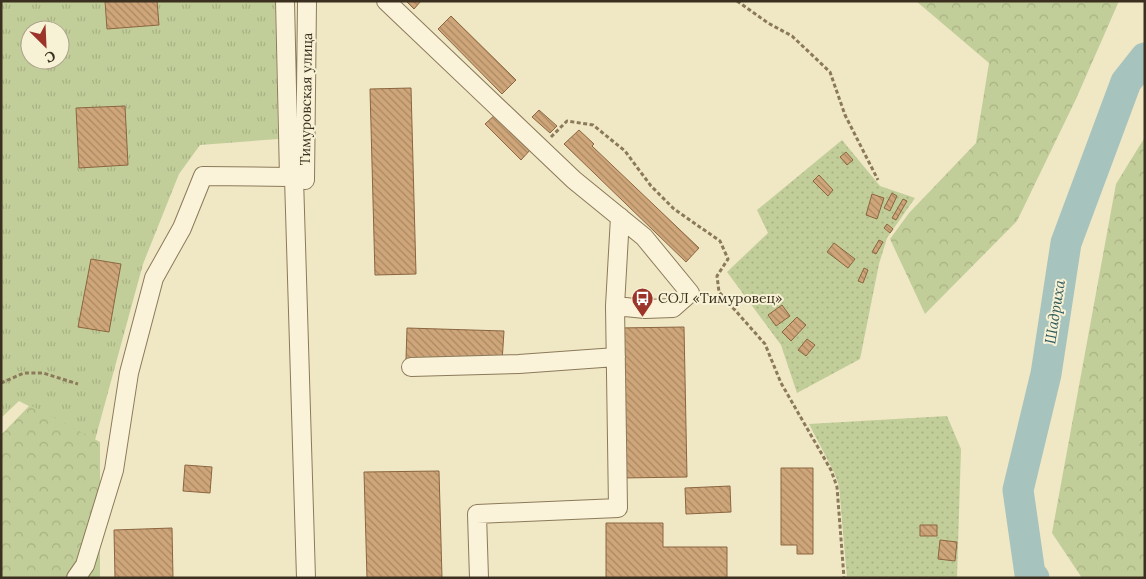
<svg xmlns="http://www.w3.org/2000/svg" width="1146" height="579" viewBox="0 0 1146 579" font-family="Lora,serif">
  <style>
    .grass { fill: url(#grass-tufts); fill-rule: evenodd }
    .forest { fill: url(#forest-crowns) }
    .garden { fill: url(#garden-dots) }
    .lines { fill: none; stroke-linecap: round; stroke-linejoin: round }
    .river { stroke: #a7c3be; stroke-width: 31 }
    .building { fill: url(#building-back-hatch); stroke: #8b6640 }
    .minor-casing { stroke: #8b7a5a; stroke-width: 20 }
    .path { stroke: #8b7a5a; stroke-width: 3; stroke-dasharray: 4 2.5; stroke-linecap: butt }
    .minor { stroke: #faf3d9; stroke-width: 18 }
    .labels { text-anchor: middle; stroke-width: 4; stroke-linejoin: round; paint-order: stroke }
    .street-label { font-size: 14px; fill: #3b2f1f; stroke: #f7f1d5 }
    .poi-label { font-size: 14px; fill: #3b2f1f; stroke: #f7f1d5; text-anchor: start }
    .water-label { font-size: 15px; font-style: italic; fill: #2e595b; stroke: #f7f1d5 }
  </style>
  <defs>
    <pattern id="grass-tufts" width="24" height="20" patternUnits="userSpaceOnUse" patternTransform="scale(1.25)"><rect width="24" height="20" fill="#c2ce99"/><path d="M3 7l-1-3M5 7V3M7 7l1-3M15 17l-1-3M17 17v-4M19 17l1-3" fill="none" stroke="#a8b183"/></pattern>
    <pattern id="forest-crowns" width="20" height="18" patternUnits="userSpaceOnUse" patternTransform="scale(1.25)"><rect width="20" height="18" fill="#c2ce99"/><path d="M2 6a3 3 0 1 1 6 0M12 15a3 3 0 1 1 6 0" fill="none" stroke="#a8b183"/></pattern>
    <pattern id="garden-dots" width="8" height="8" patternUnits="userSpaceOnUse" patternTransform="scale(1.25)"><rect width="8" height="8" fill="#c2ce99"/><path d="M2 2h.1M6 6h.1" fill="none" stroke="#a8b183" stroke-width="1.8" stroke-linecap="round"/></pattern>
    <pattern id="building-back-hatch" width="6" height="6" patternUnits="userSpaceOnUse" patternTransform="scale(1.25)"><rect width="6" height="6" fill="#cfa67a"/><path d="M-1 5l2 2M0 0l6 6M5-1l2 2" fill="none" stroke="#a98863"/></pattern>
  </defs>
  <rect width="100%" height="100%" fill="#f0e7c5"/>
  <!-- grass -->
  <path class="grass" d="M 1,1 L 275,1 L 278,139 L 200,145 L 179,174 L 143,264 L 95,440 L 19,401 L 1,418 ZM 30,30 L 60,30 L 60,60 L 30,60 Z"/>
  <!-- forest -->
  <path class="forest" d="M 916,1 L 1119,1 L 1076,99 L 1017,221 L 925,314 L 890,239 L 909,213 L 976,143 L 989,63 Z
    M 1145,137 L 1145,578 L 1082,578 L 1052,533 L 1116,184 Z
    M 30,405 L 100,442 L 100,578 L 1,578 L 1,435 Z"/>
  <!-- garden -->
  <path class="garden" d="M 842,140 L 880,186 L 915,198 L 887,238 L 879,264 L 860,359 L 797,393 L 781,345 L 727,272 L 768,233 L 757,210 Z
    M 947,416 L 961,449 L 957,578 L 847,578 L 839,486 L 834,472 L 809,424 Z"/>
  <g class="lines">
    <!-- river -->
    <path class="river" d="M 1034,578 L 1030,574 L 1018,490 L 1046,374 L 1066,243 L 1126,82 L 1145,58"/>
  </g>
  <!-- building -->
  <path class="building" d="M 105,1 L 157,1 L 159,25 L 107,29 Z
    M 406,1 L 421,1 L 414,9 Z
    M 451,16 L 516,80 L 502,94 L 438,29 Z
    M 411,88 L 416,274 L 375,275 L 370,89 Z
    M 125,106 L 128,165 L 79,168 L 76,108 Z
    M 539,110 L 557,126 L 550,133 L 532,117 Z
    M 496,114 L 531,149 L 521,160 L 485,124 Z
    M 579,130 L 594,144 L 592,146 L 699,248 L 686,262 L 564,144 Z
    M 846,152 L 853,160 L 847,165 L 840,157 Z
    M 819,175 L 833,190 L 828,196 L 813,181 Z
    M 892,193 L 897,196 L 890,211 L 884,208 Z
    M 872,194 L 884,198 L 877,219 L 866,215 Z
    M 903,199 L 907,201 L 896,220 L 892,218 Z
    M 887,224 L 893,229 L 890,233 L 884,228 Z
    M 879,240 L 883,242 L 876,254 L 872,252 Z
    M 834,243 L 855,259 L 848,268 L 827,252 Z
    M 91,259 L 121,264 L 109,332 L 78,327 Z
    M 864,268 L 868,270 L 863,283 L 858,281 Z
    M 782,305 L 790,316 L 776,326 L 768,315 Z
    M 797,317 L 806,325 L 791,341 L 782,332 Z
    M 684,327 L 687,477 L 621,478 L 618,328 Z
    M 407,328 L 504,331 L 502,362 L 406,359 Z
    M 807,339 L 815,345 L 806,356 L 798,350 Z
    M 185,465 L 212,467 L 210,493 L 183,491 Z
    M 781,468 L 813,468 L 813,554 L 797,554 L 797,545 L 781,545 Z
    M 439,471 L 442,578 L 367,578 L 364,472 Z
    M 730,486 L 731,512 L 686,514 L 685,488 Z
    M 606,523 L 663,523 L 663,547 L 727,547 L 727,578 L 606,578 Z
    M 920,525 L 937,525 L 937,536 L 920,536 Z
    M 172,528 L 173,578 L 115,578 L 114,530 Z
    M 940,540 L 957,542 L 955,561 L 938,559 Z"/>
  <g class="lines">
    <defs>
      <path id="minor" d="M 285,1 L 289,177
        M 386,1 L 574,180 L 644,237 L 690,293 L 673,308 L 645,309 L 615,306 L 620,217
        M 294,178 L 306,578
        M 411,367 L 519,364 L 616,357
        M 76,578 L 85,565 L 114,470 L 129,373 L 154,278 L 182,228 L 203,176 L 289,177 L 305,180 L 307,1
        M 479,578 L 477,514 L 618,508 L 615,306"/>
    </defs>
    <!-- minor casing -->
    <use href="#minor" class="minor-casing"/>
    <!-- path -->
    <path class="path" d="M 737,1 L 768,23 L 792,36 L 830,72 L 845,115 L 878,180
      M 551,137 L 567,121 L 593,125 L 625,151 L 651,186 L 674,209 L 720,241 L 728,259 L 717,276 L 719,292 L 765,344 L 781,383 L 831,470 L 837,487 L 844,578
      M 1,383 L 24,373 L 43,373 L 78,384"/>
    <!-- minor -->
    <use href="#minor" class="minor"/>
  </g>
  <!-- icons -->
  <defs>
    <symbol id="bus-pin" viewBox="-11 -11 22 30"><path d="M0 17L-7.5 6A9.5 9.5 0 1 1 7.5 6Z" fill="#9c3429" stroke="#f7f1d5"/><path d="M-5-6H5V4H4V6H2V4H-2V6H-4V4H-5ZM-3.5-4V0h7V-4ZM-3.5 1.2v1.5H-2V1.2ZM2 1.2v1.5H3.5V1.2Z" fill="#fff"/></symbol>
  </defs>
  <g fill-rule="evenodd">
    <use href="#bus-pin" x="630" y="286" width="25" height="34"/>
  </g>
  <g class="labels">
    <!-- street labels -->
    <g class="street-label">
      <text transform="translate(306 99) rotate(-89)" y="5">Тимуровская улица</text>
    </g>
    <!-- poi labels -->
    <g class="poi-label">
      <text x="658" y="303">СОЛ «Тимуровец»</text>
    </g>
    <!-- water labels -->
    <g class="water-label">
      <text transform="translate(1055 312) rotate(-81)" y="5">Шадриха</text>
    </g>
  </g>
  <!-- border -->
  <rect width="1146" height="579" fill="none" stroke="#3b2f1f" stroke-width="5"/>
  <!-- north arrow -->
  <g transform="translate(45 45) rotate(156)"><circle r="24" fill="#f7f1d5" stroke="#aca38c"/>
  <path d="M0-4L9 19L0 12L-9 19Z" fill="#9c3429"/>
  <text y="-8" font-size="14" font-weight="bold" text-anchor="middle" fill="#3b2f1f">С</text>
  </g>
</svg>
